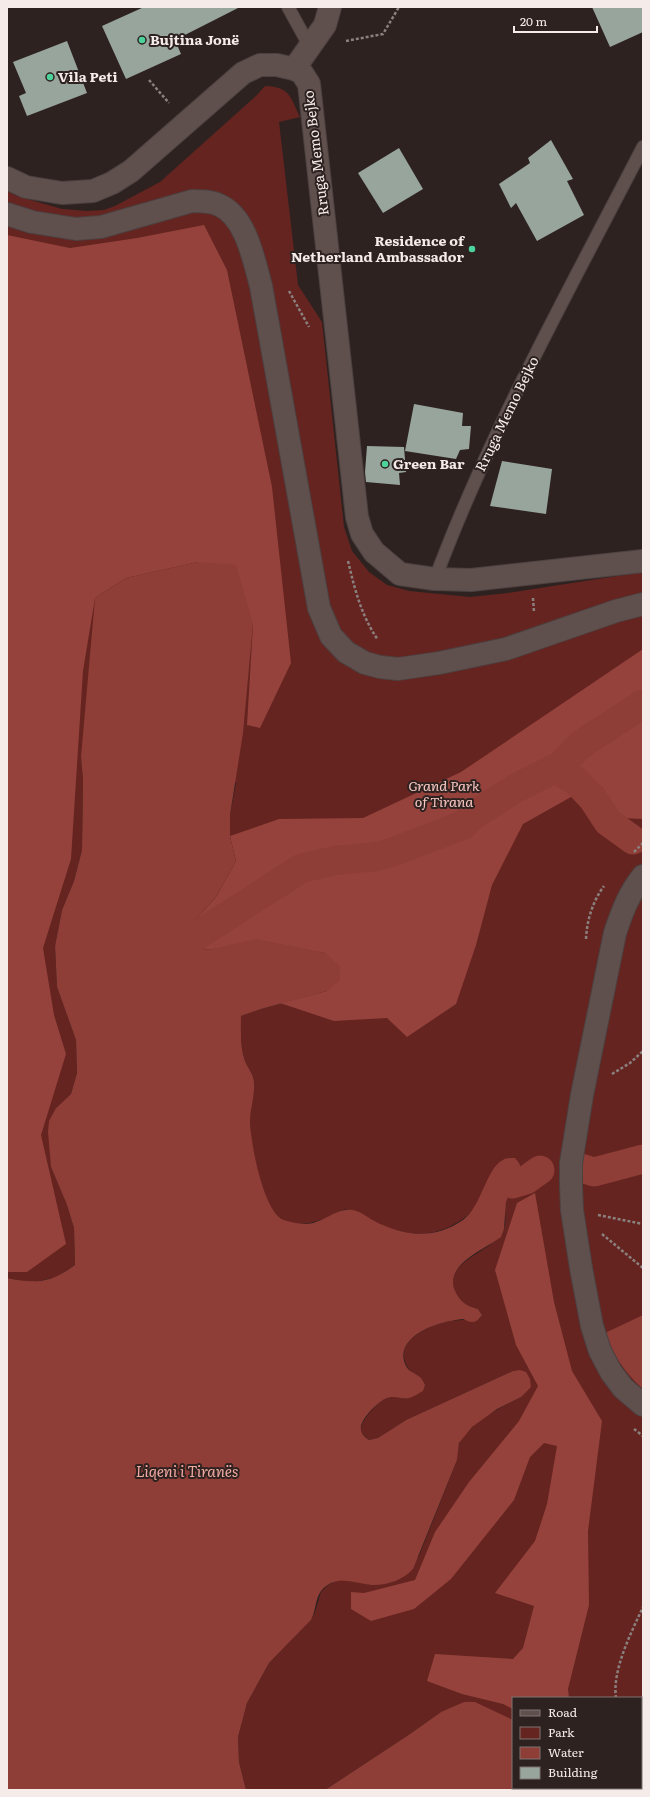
<svg xmlns="http://www.w3.org/2000/svg" width="650" height="1797" viewBox="0 0 650 1797" font-family="Literata,serif">
  <style>
    .green { fill: #652420 }
    .forest { fill: #94423b }
    .water { fill: #8e3d37 }
    .lines { fill: none; stroke-linecap: round; stroke-linejoin: round }
    .canal { stroke: #8e3d37; stroke-width: 29 }
    .building { fill: #97a59d }
    .lane-casing { stroke: #4c4140; stroke-width: 14 }
    .street-casing { stroke: #4c4140; stroke-width: 24 }
    .path { stroke: #8b807e; stroke-width: 2.5; stroke-dasharray: 3 2; stroke-linecap: butt }
    .lane { stroke: #5f504e; stroke-width: 12 }
    .street { stroke: #5f504e; stroke-width: 22 }
    .poi-dot { fill: #4cd39b; stroke: #2e2220; stroke-width: 1.5 }
    .labels { text-anchor: middle; stroke-width: 4; stroke-linejoin: round; paint-order: stroke }
    .poi-label { font-size: 14px; font-weight: bold; fill: #f5ecea; stroke: #2e2220; text-anchor: start }
    .street-label { font-size: 14px; fill: #f5ecea; stroke: #2e2220 }
    .park-label { font-size: 14px; font-style: italic; fill: #f8c7c1; stroke: #2e2220 }
    .water-label { font-size: 15px; font-style: italic; fill: #f1aaa1; stroke: #2e2220 }
  </style>
  <rect width="100%" height="100%" fill="#2e2220"/>
  <!-- green -->
  <path class="green" d="M 265,86 C 290,87 290,96 300,117 L 279,122 L 298,285 L 322,322 L 344,527 L 352,551 L 369,572 L 387,585 L 409,591 L 470,597 L 508,593 L 643,572 L 643,1790 L 548,1790 L 548,1788 L 641,1788 L 641,1698 L 513,1698 L 513,1720 L 503,1717 L 441,1712 L 410,1734 L 325,1790 L 246,1790 L 239,1762 L 238,1737 L 247,1703 L 269,1663 L 311,1620 L 315,1612 L 321,1592 L 328,1585 L 339,1580 L 357,1581 L 372,1585 L 393,1582 L 419,1556 L 457,1460 C 457,1455 458,1449 459,1444 C 465,1425 504,1405 521,1397 L 513,1371 L 406,1420 L 378,1438 L 369,1440 C 366,1437 362,1435 361,1430 C 360,1421 378,1402 385,1399 C 392,1396 397,1396 404,1399 L 420,1377 C 410,1372 406,1368 404,1357 C 401,1337 435,1323 451,1321 C 461,1319 469,1321 479,1319 L 482,1315 L 478,1309 C 467,1306 460,1302 455,1292 C 442,1260 494,1253 504,1229 C 507,1221 504,1210 506,1202 C 508,1190 516,1180 521,1168 L 494,1169 C 488,1181 482,1195 475,1207 C 469,1216 460,1221 451,1226 C 412,1245 382,1225 346,1209 C 331,1215 316,1224 300,1224 C 295,1224 286,1221 282,1219 C 262,1208 251,1145 250,1123 C 249,1109 255,1096 254,1083 C 254,1074 248,1069 245,1061 C 240,1047 241,1030 241,1016 L 261,1009 L 327,991 L 193,938 L 191,932 L 196,919 L 216,897 L 236,861 L 230,836 L 230,815 L 236,783 L 81,757 L 83,780 L 82,850 L 74,881 L 62,910 L 55,946 L 57,987 L 76,1040 L 77,1073 L 71,1094 L 56,1108 L 51,1167 L 67,1205 L 74,1228 L 75,1265 L 56,1277 L 31,1283 L 7,1278 L 7,191 L 17,196 L 62,209 L 87,211 L 104,210 L 115,206 L 160,182 L 256,96 Z"/>
  <!-- forest -->
  <path class="forest" d="M 204,225 L 227,270 L 272,487 L 291,663 L 260,728 L 247,725 L 253,624 L 198,562 L 126,578 L 95,598 L 83,671 L 71,859 L 43,948 L 54,1015 L 66,1054 L 41,1135 L 66,1244 L 27,1272 L 7,1272 L 7,235 L 70,248 L 137,238 Z
    M 643,649 L 643,819 L 621,818 L 602,787 L 571,797 L 523,824 L 492,885 L 476,945 L 456,1004 L 407,1037 L 387,1018 L 334,1021 L 280,1003 L 327,991 L 325,953 L 307,950 L 231,946 L 208,950 L 196,946 L 191,932 L 196,919 L 216,897 L 236,861 L 230,836 L 279,819 L 363,818 L 461,772 Z
    M 535,1193 L 554,1302 L 572,1371 L 602,1421 L 588,1531 L 589,1605 L 568,1689 L 569,1698 L 513,1698 L 513,1709 L 503,1704 L 462,1694 L 427,1681 L 435,1654 L 513,1659 L 523,1648 L 534,1606 L 495,1593 L 535,1541 L 547,1504 L 557,1446 L 544,1443 L 530,1457 L 514,1500 L 451,1579 L 414,1609 L 371,1621 L 351,1609 L 351,1592 L 364,1593 L 415,1580 L 435,1532 L 469,1482 L 519,1421 L 538,1386 L 516,1345 L 495,1270 L 517,1203 Z
    M 548,1788 L 585,1788 L 585,1790 L 548,1790 Z"/>
  <!-- water -->
  <path class="water" d="M 198,562 L 236,565 L 253,624 L 243,733 L 230,815 L 230,836 L 236,861 L 216,897 L 196,919 L 191,932 L 196,946 L 208,950 L 256,939 L 325,953 L 340,966 L 340,980 L 327,991 L 261,1009 L 241,1016 C 241,1030 240,1047 245,1061 C 248,1069 254,1074 254,1083 C 255,1096 250,1109 250,1122 C 251,1143 263,1212 284,1220 C 294,1223 306,1226 316,1222 C 331,1217 343,1205 359,1212 C 367,1216 374,1222 383,1225 C 410,1237 437,1238 463,1220 C 482,1206 486,1168 503,1160 C 506,1158 511,1158 515,1158 L 519,1163 L 521,1168 L 506,1202 L 504,1229 L 501,1237 C 484,1250 444,1264 455,1291 C 460,1302 467,1306 478,1309 L 482,1315 C 479,1319 477,1322 472,1322 C 469,1322 466,1320 463,1319 C 460,1319 455,1320 451,1321 C 431,1324 393,1340 406,1366 C 409,1372 415,1373 420,1377 C 422,1379 424,1383 425,1385 L 423,1391 C 419,1393 414,1397 409,1398 C 400,1400 395,1394 385,1399 C 377,1403 359,1420 361,1430 C 362,1435 365,1437 369,1440 L 378,1438 L 406,1420 L 513,1371 L 520,1370 L 526,1372 L 530,1379 L 531,1387 L 521,1397 L 497,1409 L 472,1427 L 459,1443 L 457,1460 L 413,1569 C 404,1580 385,1586 371,1585 C 354,1583 335,1574 321,1591 C 315,1599 316,1611 311,1620 L 269,1663 L 247,1703 L 238,1737 L 239,1762 L 246,1790 L 7,1790 L 7,1278 C 37,1284 50,1283 75,1265 L 74,1228 L 67,1205 L 51,1167 L 48,1132 L 49,1121 L 56,1108 L 71,1094 L 77,1073 L 76,1040 L 57,987 L 55,946 L 62,910 L 74,881 L 82,850 L 83,780 L 81,757 L 95,598 L 126,578 Z
    M 643,1315 L 643,1389 C 625,1373 613,1355 605,1333 Z
    M 464,1702 L 475,1702 L 513,1720 L 513,1788 L 548,1788 L 548,1790 L 325,1790 L 410,1734 L 441,1712 Z"/>
  <g class="lines">
    <!-- canal -->
    <path class="canal" d="M 556,769 L 576,781 L 593,799 L 608,822 L 633,840
      M 193,938 L 302,868 L 338,860 L 374,857 L 393,852 L 463,825 L 475,814 L 516,788 L 560,766 L 580,745 L 643,704
      M 578,1167 L 594,1172 L 643,1159
      M 513,1184 L 526,1180 L 540,1170"/>
  </g>
  <!-- building -->
  <path class="building" d="M 144,7 L 240,7 L 175,40 L 181,54 L 126,79 L 102,26 Z
    M 592,7 L 643,7 L 643,32 L 610,47 Z
    M 67,41 L 87,93 L 27,116 L 19,96 L 26,93 L 13,62 Z
    M 551,140 L 573,179 L 567,181 L 584,215 L 537,241 L 516,203 L 511,208 L 499,184 L 530,163 L 528,158 Z
    M 399,148 L 423,189 L 383,213 L 358,173 Z
    M 414,404 L 463,413 L 462,426 L 471,426 L 469,449 L 460,450 L 456,459 L 405,451 Z
    M 367,446 L 404,447 L 406,472 L 399,473 L 400,485 L 366,482 L 365,472 Z
    M 502,461 L 552,469 L 546,514 L 490,506 Z"/>
  <g class="lines">
    <defs>
      <path id="lane" d="M 288,7 L 310,47
        M 435,579 C 491,429 570,289 643,147"/>
      <path id="street" d="M 294,69 L 325,25 L 330,7
        M 7,178 L 26,187 L 62,193 L 93,191 L 112,183 L 131,171 L 243,73 L 260,65 L 277,65 L 294,69 L 302,73 L 309,84 L 357,517 L 362,534 L 374,552 L 400,574 L 435,579 L 471,580 L 643,561
        M 7,214 L 32,222 L 76,229 L 101,227 L 192,201 C 201,201 211,201 219,205 C 246,216 254,261 261,286 L 319,608 L 331,636 L 346,652 L 365,663 L 380,667 L 398,669 L 439,663 L 506,649 L 616,611 L 643,604
        M 643,876 C 629,893 622,912 615,933 L 582,1095 L 571,1163 L 571,1185 L 572,1210 L 581,1268 L 592,1326 L 600,1351 L 611,1372 L 623,1388 L 643,1405"/>
    </defs>
    <!-- lane casing -->
    <use href="#lane" class="lane-casing"/>
    <!-- street casing -->
    <use href="#street" class="street-casing"/>
    <!-- path -->
    <path class="path" d="M 346,41 L 383,34 L 399,7
      M 149,80 L 169,103
      M 289,291 L 309,327
      M 348,561 C 355,590 361,615 378,640
      M 533,598 L 534,612
      M 634,852 L 643,843
      M 586,939 C 587,919 593,901 604,886
      M 612,1074 L 630,1063 L 643,1051
      M 598,1215 L 643,1224
      M 602,1234 L 643,1268
      M 634,1429 L 643,1436
      M 616,1698 C 612,1670 631,1633 643,1607
      M 641,1757 L 643,1761"/>
    <!-- lane -->
    <use href="#lane" class="lane"/>
    <!-- street -->
    <use href="#street" class="street"/>
  </g>
  <!-- markers -->
  <g class="poi-dot">
    <circle cx="142" cy="40" r="4"/>
    <circle cx="50" cy="77" r="4"/>
    <circle cx="472" cy="249" r="4"/>
    <circle cx="385" cy="464" r="4"/>
  </g>
  <g class="labels">
    <!-- poi labels -->
    <g class="poi-label">
      <text x="150" y="45">Bujtina Jonë</text>
      <text x="58" y="82">Vila Peti</text>
      <text x="464" y="246" text-anchor="end">Residence of<tspan x="464" dy="16">Netherland Ambassador</tspan></text>
      <text x="393" y="469">Green Bar</text>
    </g>
    <!-- street labels -->
    <g class="street-label">
      <text transform="translate(316 153) rotate(-97)" y="5">Rruga Memo Bejko</text>
      <text transform="translate(507 414) rotate(-64)" y="5">Rruga Memo Bejko</text>
    </g>
    <!-- park labels -->
    <g class="park-label">
      <text x="444" y="791">Grand Park<tspan x="444" dy="16">of Tirana</tspan></text>
    </g>
    <!-- water labels -->
    <g class="water-label">
      <text x="187" y="1477">Liqeni i Tiranës</text>
    </g>
  </g>
  <!-- border -->
  <rect width="650" height="1797" fill="none" stroke="#f5ecea" stroke-width="16"/>
  <!-- legend -->
  <rect x="512" y="1697" width="130" height="92" fill="#2e2220" stroke="#7e7371"/>
  <rect x="520" y="1710" width="20" height="6" fill="#5f504e" stroke="#7e7371"/>
  <text x="548" y="1717" font-size="12" fill="#f5ecea">Road</text>
  <rect x="520" y="1727" width="20" height="12" fill="#652420" stroke="#7e7371"/>
  <text x="548" y="1737" font-size="12" fill="#f5ecea">Park</text>
  <rect x="520" y="1747" width="20" height="12" fill="#8e3d37" stroke="#7e7371"/>
  <text x="548" y="1757" font-size="12" fill="#f5ecea">Water</text>
  <rect x="520" y="1767" width="20" height="12" fill="#97a59d" stroke="#7e7371"/>
  <text x="548" y="1777" font-size="12" fill="#f5ecea">Building</text>
  <!-- scale -->
  <path d="M514 26v6h83v-6" fill="none" stroke="#f5ecea" stroke-width="2"/>
  <text x="520" y="26" font-size="12" fill="#f5ecea" stroke="#2e2220" stroke-width="3" paint-order="stroke">20 m</text>
</svg>
